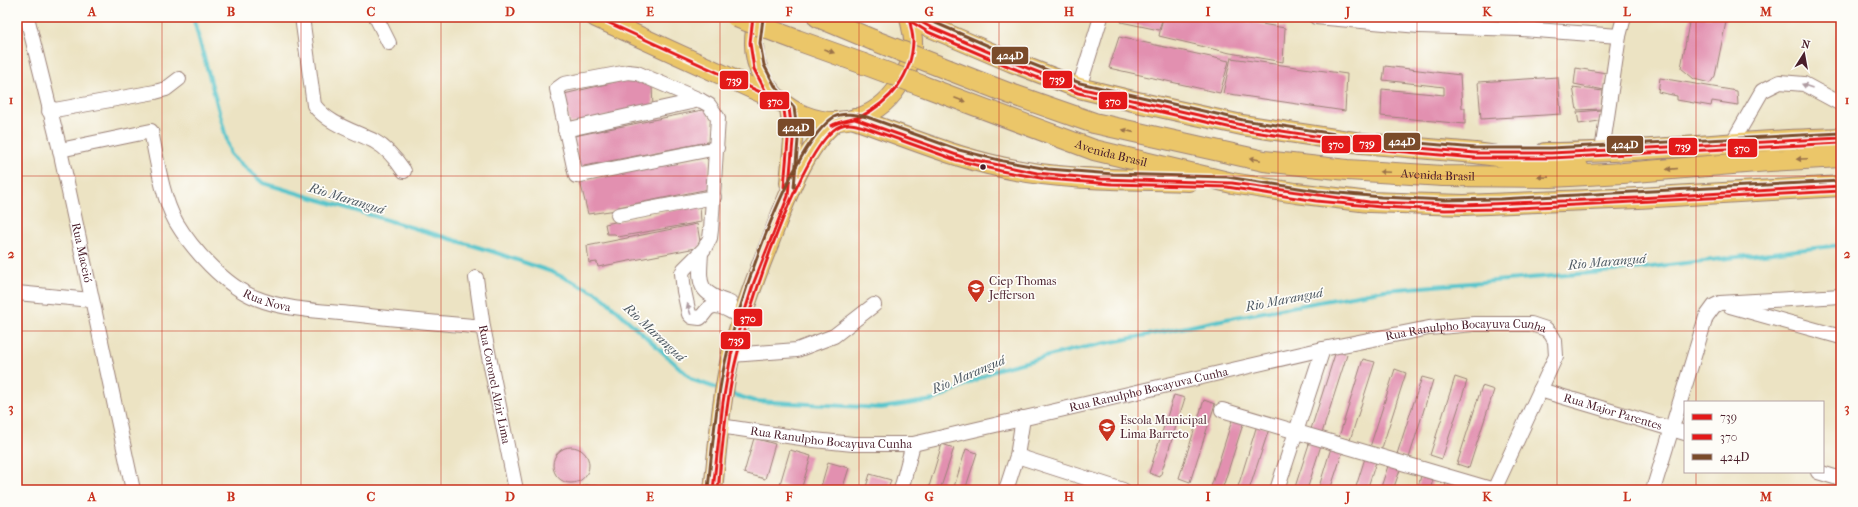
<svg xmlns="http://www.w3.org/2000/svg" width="1858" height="507" viewBox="0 0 1858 507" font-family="'IM FELL French Canon',serif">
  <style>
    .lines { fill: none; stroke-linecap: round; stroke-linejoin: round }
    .stream { stroke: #56c4cb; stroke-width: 4 }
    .building { fill: #e290b0 }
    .minor-casing { stroke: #9b8177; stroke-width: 16 }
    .major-casing { stroke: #9b8177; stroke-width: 20 }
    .highway-casing { stroke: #9b8177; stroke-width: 22 }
    .minor { stroke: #fff; stroke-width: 14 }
    .major { stroke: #ebc669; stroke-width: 18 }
    .highway { stroke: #ebc669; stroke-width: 20 }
    .highway-bridge-casing { stroke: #9b8177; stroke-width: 22; stroke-linecap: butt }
    .highway-bridge { stroke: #ebc669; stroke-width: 20 }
    .bus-1-casing { stroke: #fdfcf7; stroke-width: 6 }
    .bus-2-casing { stroke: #fdfcf7; stroke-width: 6 }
    .bus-3-casing { stroke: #fdfcf7; stroke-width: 6 }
    .bus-1 { stroke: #e31919; stroke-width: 3 }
    .bus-2 { stroke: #e31919; stroke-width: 3 }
    .bus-3 { stroke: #7a4b2a; stroke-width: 3 }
    .oneway { fill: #9a724a }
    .oneway2 { fill: #ae9aa0 }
    .grid { fill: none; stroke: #c8321e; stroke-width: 1; stroke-opacity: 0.55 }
    .bus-dot { fill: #4a1f2b; stroke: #fdfcf7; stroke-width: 1.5 }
    .labels { text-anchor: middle; stroke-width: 3.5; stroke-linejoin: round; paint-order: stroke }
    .street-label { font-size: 12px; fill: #4a1f2b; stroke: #fdfcf7 }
    .poi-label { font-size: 12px; fill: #4a1f2b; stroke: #fdfcf7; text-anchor: start }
    .water-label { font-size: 13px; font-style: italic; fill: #4e5963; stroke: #fdfcf7 }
    .line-badge { stroke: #fdfcf7; stroke-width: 1.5 }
    .badge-label { font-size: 11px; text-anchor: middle; font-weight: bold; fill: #fff }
    .neatline { fill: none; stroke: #c8321e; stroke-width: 1.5 }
    .grid-label { font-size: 13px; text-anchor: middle; font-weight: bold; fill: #c8321e }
  </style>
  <rect width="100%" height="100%" fill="#fdfcf7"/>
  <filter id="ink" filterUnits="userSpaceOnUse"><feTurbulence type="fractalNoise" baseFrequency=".025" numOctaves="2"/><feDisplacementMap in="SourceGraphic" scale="8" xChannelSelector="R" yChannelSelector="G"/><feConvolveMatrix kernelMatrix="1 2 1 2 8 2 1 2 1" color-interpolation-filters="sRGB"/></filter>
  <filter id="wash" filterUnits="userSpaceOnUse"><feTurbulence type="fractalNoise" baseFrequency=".012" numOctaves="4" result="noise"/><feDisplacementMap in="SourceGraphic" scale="16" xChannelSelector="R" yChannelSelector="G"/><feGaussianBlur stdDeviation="0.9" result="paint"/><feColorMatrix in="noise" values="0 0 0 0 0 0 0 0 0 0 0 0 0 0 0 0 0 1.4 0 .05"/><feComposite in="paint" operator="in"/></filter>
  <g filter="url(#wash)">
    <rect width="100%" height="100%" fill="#ece3c3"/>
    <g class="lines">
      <!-- stream -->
      <path class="stream" d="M 193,17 L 231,155 L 263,183 L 491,251 L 552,272 L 599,294 L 693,380 L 719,389
        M 729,393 L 754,401 L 881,408 L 934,400 L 998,369 L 1072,350 L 1236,317 L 1385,290 L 1626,270 L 1841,245"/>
    </g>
    <g id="blocks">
      <!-- building -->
      <path class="building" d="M 1122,17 L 1163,17 L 1159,30 L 1121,22 Z
        M 1163,17 L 1221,17 L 1285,28 L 1283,62 L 1230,53 L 1159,36 Z
        M 1690,17 L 1727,17 L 1715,76 L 1710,83 L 1694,79 L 1681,68 Z
        M 1119,37 L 1229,61 L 1220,93 L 1109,68 Z
        M 1231,58 L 1347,74 L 1345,111 L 1223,93 Z
        M 1385,66 L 1460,75 L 1462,108 L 1465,108 L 1465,124 L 1381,116 L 1382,89 L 1444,95 L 1444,87 L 1383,80 Z
        M 1576,68 L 1606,73 L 1604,90 L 1574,84 Z
        M 1558,77 L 1561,114 L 1481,119 L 1478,82 Z
        M 632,78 L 652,87 L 653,107 L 570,124 L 564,94 Z
        M 1660,78 L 1737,91 L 1738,105 L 1712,101 L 1711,106 L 1677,100 L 1677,96 L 1658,92 Z
        M 1573,87 L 1603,91 L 1601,109 L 1577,110 Z
        M 707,109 L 712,125 L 713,141 L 579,167 L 574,136 Z
        M 1601,110 L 1599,121 L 1579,124 L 1577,112 Z
        M 705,157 L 709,161 L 709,189 L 618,207 L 617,210 L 588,214 L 580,181 Z
        M 700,205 L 701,222 L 618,237 L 615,234 L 607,234 L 605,224 Z
        M 697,224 L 701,247 L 598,267 L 597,262 L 589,263 L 587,246 Z
        M 1336,351 L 1347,355 L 1322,433 L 1311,429 Z
        M 1363,359 L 1375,362 L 1350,440 L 1339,437 Z
        M 1395,369 L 1406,373 L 1381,451 L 1370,447 Z
        M 1422,377 L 1433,380 L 1409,458 L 1397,454 Z
        M 1455,377 L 1467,381 L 1442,459 L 1430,455 Z
        M 1482,386 L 1494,390 L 1469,468 L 1457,464 Z
        M 1174,395 L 1185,398 L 1160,477 L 1149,473 Z
        M 1204,400 L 1215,404 L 1190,482 L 1179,478 Z
        M 1233,417 L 1244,421 L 1222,490 L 1210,490 Z
        M 1257,425 L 1269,429 L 1249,490 L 1237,490 Z
        M 754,438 L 775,444 L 765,479 L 744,473 Z
        M 1311,438 L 1322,442 L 1307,490 L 1294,490 Z
        M 942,444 L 954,448 L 940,490 L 928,490 Z
        M553 465a18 18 0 1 1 36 0a18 18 0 1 1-36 0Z
        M 1331,448 L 1343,451 L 1330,490 L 1318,490 Z
        M 966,449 L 977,453 L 965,490 L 953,490 Z
        M 790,450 L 811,456 L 801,490 L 780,484 Z
        M 1365,458 L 1376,462 L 1367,490 L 1355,490 Z
        M 828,462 L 849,468 L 842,490 L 820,490 Z
        M 1388,466 L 1400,470 L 1393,490 L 1380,490 Z
        M 870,474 L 891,480 L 888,490 L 865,490 Z
        M 1421,476 L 1433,480 L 1430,490 L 1417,490 Z
        M 1446,483 L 1457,487 L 1457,490 L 1444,490 Z
        M 585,485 L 597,486 L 604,490 L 578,490 Z"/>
    </g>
  </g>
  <g filter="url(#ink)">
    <use href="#blocks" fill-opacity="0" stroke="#9b8177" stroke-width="1"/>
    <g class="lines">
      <defs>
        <g id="minor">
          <path id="s1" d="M 27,17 L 60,150 L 133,490"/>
          <path d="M 302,17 L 314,105 C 328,124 354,131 374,141 C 387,148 396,159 404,171"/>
          <path d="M 376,17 L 389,43"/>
          <path d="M 1316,17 L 1419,26 L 1522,29 L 1619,36"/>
          <path d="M 1079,88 L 1101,17"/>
          <path d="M 49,111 L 155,92 L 166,89 L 179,79"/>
          <path d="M 565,130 L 700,100"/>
          <path d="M 1732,143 L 1762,91 L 1780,82 L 1804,84 L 1841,104"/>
          <path d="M 717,148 L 576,176 L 557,89 L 564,84 L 628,72 L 637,73 L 700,100 L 709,105 L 718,118 L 711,230 L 710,238 L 704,249 L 684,269 L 682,273 L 684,291 L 689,314 L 692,317 L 700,318 C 704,315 705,311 709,308 C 718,301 734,314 742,318"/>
          <path id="s2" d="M 60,150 L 151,131 C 157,160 162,197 176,222 C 192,249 225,286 256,298 C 285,310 320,311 351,314 C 395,319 439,323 483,327"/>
          <path d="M 1602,151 L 1619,36 L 1624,17"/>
          <path d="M 618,215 L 714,197"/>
          <path d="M 701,253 C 699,285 697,292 730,303"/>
          <path id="s3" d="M 476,278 L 483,327 L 516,490"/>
          <path d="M 17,293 L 91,300"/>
          <path d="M 1730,306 L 1841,337"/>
          <path d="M 731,355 L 797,350 L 834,336 L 874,305"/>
          <path id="s4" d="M 1540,390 L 1685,433"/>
          <path d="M 1222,410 L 1494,490"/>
          <path id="s5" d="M 720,426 L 814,440 L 853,444 L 913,444 L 1323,349 L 1429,328 L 1474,324 L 1531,324 L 1546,329 L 1551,334 L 1555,341 L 1556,356 L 1494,490"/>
          <path d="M 1017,456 L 1123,490"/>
          <path d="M 1818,472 L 1841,479"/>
          <path d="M 901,490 L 913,444"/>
          <path d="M 1006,490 L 1017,456 L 1023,418"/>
          <path d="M 1277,490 L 1323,349"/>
          <path d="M 1653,490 L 1706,317 L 1714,306 L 1720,303 L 1841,296"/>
        </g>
        <path id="major" d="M 758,17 C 730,111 859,163 903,78 C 909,67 914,54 913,41 C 913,33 910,25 909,17
          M 789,108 L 793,140 L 789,183
          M 713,490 C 718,445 721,398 731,354 C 741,316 755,279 770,242 C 784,205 804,146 837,121"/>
        <g id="highway">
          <path d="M 596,17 L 780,101"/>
          <path d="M 818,17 L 873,40"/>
          <path d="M 912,17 L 930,27 L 1012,62 L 1079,88 L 1137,102 L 1242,125 L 1361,143 L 1475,153 L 1578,167"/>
          <path d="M 797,40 L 861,63"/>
          <path id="s6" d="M 949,70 L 1008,93 L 1094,123 L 1264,161 L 1347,170 L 1443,176 L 1551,177 L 1623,173 L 1769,161 L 1841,157"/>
          <path id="s7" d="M 923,86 L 1094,150 L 1232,183 L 1296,193 L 1369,202 L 1464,205 L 1639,198 L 1841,186"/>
          <path d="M 855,119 C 904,136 951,156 1001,167 C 1062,181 1127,179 1189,181"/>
          <path d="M 1545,153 C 1644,153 1742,140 1841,138"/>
        </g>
      </defs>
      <!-- minor casing -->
      <use href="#minor" class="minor-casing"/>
      <!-- major casing -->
      <use href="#major" class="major-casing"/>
      <!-- highway casing -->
      <use href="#highway" class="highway-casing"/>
      <!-- minor -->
      <use href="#minor" class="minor"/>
      <!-- major -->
      <use href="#major" class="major"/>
      <!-- highway -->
      <use href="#highway" class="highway"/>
      <defs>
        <path id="highway-bridge" d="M 736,17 L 797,40
          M 873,40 L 949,70
          M 861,63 L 923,86"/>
      </defs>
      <!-- highway-bridge casing -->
      <use href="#highway-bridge" class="highway-bridge-casing"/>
      <!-- highway-bridge -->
      <use href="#highway-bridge" class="highway-bridge"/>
      <defs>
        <path id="bus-1" d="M 596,17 L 780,101 L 789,108 L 793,140 L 788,196 L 754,282 L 731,355 L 723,402 L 713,490
          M 912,17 L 930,27 L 1012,62 L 1079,88 L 1242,125 L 1361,143 L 1475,153 L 1551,153 L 1841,138
          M 855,119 L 965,158 L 1037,173 L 1101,179 L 1232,183 L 1369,202 L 1464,205 L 1639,198 L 1841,186
          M 831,126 C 840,120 850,121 860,117 C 890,102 912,76 913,41 C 913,33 910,25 909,17"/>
        <path id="bus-2" d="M 753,17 L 750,43 L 754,69 L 766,92 L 784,110 L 788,140 L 784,187
          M 910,21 L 928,32 L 1010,67 L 1078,93 L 1241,130 L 1360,148 L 1475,158 L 1551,158 L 1841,143
          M 718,490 C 722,451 725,411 733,373 C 742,327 800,144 840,126 C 848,122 857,125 864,127 L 956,160 L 1001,171 L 1046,179 L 1112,184 L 1227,187 L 1316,201 L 1381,207 L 1445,210 L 1500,209 L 1841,191"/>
        <path id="bus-3" d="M 922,17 L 1014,57 L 1080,83 L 1243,120 L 1362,138 L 1475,148 L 1551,148 L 1841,133
          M 763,18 L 760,43 L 764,65 L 775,86 L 794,107 L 798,140 L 794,187
          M 708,489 C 712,450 715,411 723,372 C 734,316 788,148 834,117 C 843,112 857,115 867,117 L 959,150 L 1003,161 L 1048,169 L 1113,174 L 1227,177 L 1318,191 L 1381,197 L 1445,200 L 1500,199 L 1841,181"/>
      </defs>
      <!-- bus-1 casing -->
      <use href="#bus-1" class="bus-1-casing"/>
      <!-- bus-2 casing -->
      <use href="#bus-2" class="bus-2-casing"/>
      <!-- bus-3 casing -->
      <use href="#bus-3" class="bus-3-casing"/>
      <!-- bus-1 -->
      <use href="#bus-1" class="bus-1"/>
      <!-- bus-2 -->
      <use href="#bus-2" class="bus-2"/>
      <!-- bus-3 -->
      <use href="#bus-3" class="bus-3"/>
    </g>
    <!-- one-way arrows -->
    <defs><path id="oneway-solid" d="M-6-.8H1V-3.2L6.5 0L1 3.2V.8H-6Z"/></defs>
    <g class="oneway">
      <use href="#oneway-solid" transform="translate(829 51) rotate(20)"/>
      <use href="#oneway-solid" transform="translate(960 100) rotate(21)"/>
      <use href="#oneway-solid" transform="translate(1128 131) rotate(-167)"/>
      <use href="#oneway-solid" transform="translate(1255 159) rotate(-168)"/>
      <use href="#oneway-solid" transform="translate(1802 159) rotate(177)"/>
      <use href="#oneway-solid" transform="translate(1672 169) rotate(175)"/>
      <use href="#oneway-solid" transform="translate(1385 172) rotate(-177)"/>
      <use href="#oneway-solid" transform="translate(1543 177) rotate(-179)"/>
    </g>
    <g class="oneway2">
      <use href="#oneway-solid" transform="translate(1807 86) rotate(-160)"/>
      <use href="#oneway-solid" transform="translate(689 309) rotate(-108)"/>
    </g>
  </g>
  <!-- grid -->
  <path class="grid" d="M 162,17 L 162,490M 301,17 L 301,490M 441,17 L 441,490M 580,17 L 580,490M 720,17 L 720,490M 859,17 L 859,490M 999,17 L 999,490M 1138,17 L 1138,490M 1278,17 L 1278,490M 1417,17 L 1417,490M 1557,17 L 1557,490M 1696,17 L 1696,402M 17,176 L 1841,176M 17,331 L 1841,331M 1696,472 L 1696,490"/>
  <!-- icons -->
  <defs>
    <symbol id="school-pin" viewBox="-11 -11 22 30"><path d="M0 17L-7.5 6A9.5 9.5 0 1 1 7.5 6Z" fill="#c8321e" stroke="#fdfcf7"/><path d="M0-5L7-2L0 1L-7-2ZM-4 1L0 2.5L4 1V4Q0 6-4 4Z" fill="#fff"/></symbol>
  </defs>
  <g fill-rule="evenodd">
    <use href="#school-pin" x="966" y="278" width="20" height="27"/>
    <use href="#school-pin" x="1097" y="417" width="20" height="27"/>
  </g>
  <!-- markers -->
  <circle class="bus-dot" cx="983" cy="167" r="3.5"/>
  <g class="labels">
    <!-- street labels -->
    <g class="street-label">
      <text dy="4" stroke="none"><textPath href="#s7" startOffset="200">Avenida Brasil</textPath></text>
      <text dy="4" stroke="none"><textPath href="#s6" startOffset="503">Avenida Brasil</textPath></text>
      <text dy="4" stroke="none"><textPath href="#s1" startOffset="242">Rua Maceió</textPath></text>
      <text dy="4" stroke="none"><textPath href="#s2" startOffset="311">Rua Nova</textPath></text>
      <text dy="4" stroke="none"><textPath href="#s5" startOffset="760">Rua Ranulpho Bocayuva Cunha</textPath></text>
      <text dy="4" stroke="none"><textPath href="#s3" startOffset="108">Rua Coronel Alzir Lima</textPath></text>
      <text dy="4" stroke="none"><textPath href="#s5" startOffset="436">Rua Ranulpho Bocayuva Cunha</textPath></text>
      <text dy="4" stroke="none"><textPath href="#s4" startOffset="76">Rua Major Parentes</textPath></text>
      <text dy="4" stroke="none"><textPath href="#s5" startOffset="112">Rua Ranulpho Bocayuva Cunha</textPath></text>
    </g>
    <!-- poi labels -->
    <g class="poi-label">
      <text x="989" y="285">Ciep Thomas<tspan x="989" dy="14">Jefferson</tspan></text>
      <text x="1120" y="424">Escola Municipal<tspan x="1120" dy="14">Lima Barreto</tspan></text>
    </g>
    <!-- water labels -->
    <g class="water-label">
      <text transform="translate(347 198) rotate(17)" y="5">Rio Maranguá</text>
      <text transform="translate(1607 261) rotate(-5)" y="5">Rio Maranguá</text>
      <text transform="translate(1284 299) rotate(-11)" y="5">Rio Maranguá</text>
      <text transform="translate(655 332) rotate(43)" y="5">Rio Maranguá</text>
      <text transform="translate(968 374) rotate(-23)" y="5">Rio Maranguá</text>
    </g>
  </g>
  <g class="line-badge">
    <rect x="991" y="46" width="38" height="19" rx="4" fill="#7a4b2a"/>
    <rect x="1042" y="70" width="31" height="19" rx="4" fill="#e31919"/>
    <rect x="719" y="70" width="30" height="20" rx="4" fill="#e31919"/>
    <rect x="759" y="91" width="31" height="19" rx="4" fill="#e31919"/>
    <rect x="1098" y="91" width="30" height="19" rx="4" fill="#e31919"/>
    <rect x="777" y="118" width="38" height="19" rx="4" fill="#7a4b2a"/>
    <rect x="1383" y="132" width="38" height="19" rx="4" fill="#7a4b2a"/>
    <rect x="1352" y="134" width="30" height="19" rx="4" fill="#e31919"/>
    <rect x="1606" y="135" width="38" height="19" rx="4" fill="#7a4b2a"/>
    <rect x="1321" y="135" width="30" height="19" rx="4" fill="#e31919"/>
    <rect x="1668" y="137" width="30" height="19" rx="4" fill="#e31919"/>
    <rect x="1727" y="138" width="31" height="20" rx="4" fill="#e31919"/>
    <rect x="733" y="308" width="30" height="19" rx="4" fill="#e31919"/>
    <rect x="720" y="331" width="31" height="19" rx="4" fill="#e31919"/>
  </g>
  <g class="badge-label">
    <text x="1010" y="59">424D</text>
    <text x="1057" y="83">739</text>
    <text x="734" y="84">739</text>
    <text x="775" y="105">370</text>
    <text x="1113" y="105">370</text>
    <text x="796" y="131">424D</text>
    <text x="1402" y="145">424D</text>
    <text x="1367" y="147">739</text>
    <text x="1625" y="148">424D</text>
    <text x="1336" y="148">370</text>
    <text x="1683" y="150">739</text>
    <text x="1742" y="152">370</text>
    <text x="748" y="322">370</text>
    <text x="736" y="344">739</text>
  </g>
  <!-- margin -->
  <rect width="1858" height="507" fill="none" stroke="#fdfcf7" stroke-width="44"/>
  <!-- legend -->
  <rect x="1684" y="401" width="140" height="72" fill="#fdfcf7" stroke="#b5a4a5"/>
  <rect x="1692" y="414" width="20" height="6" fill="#e31919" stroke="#b5a4a5"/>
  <text x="1720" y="421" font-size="12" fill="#4a1f2b">739</text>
  <rect x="1692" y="434" width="20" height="6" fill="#e31919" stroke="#b5a4a5"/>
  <text x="1720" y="441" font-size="12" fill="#4a1f2b">370</text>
  <rect x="1692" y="454" width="20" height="6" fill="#7a4b2a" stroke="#b5a4a5"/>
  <text x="1720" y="461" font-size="12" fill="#4a1f2b">424D</text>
  <!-- north arrow -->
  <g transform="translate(1804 54) rotate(11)" stroke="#fdfcf7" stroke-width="3" paint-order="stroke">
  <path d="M0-3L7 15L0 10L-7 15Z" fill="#4a1f2b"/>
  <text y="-6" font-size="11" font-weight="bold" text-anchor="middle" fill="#4a1f2b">N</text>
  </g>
  <rect x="22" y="22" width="1814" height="463" class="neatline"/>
  <g class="grid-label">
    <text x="92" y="16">A</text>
    <text x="231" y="16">B</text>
    <text x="371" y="16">C</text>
    <text x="510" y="16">D</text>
    <text x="650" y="16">E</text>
    <text x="789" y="16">F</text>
    <text x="929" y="16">G</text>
    <text x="1069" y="16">H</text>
    <text x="1208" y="16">I</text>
    <text x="1348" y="16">J</text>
    <text x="1487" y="16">K</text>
    <text x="1627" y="16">L</text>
    <text x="1766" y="16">M</text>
    <text x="11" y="104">1</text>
    <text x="1847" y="104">1</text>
    <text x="11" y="258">2</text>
    <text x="1847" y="258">2</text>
    <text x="11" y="412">3</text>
    <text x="1847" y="412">3</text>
    <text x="92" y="501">A</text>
    <text x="231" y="501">B</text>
    <text x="371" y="501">C</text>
    <text x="510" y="501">D</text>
    <text x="650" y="501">E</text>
    <text x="789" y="501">F</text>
    <text x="929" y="501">G</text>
    <text x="1069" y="501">H</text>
    <text x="1208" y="501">I</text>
    <text x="1348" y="501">J</text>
    <text x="1487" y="501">K</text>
    <text x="1627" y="501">L</text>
    <text x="1766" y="501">M</text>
  </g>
</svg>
